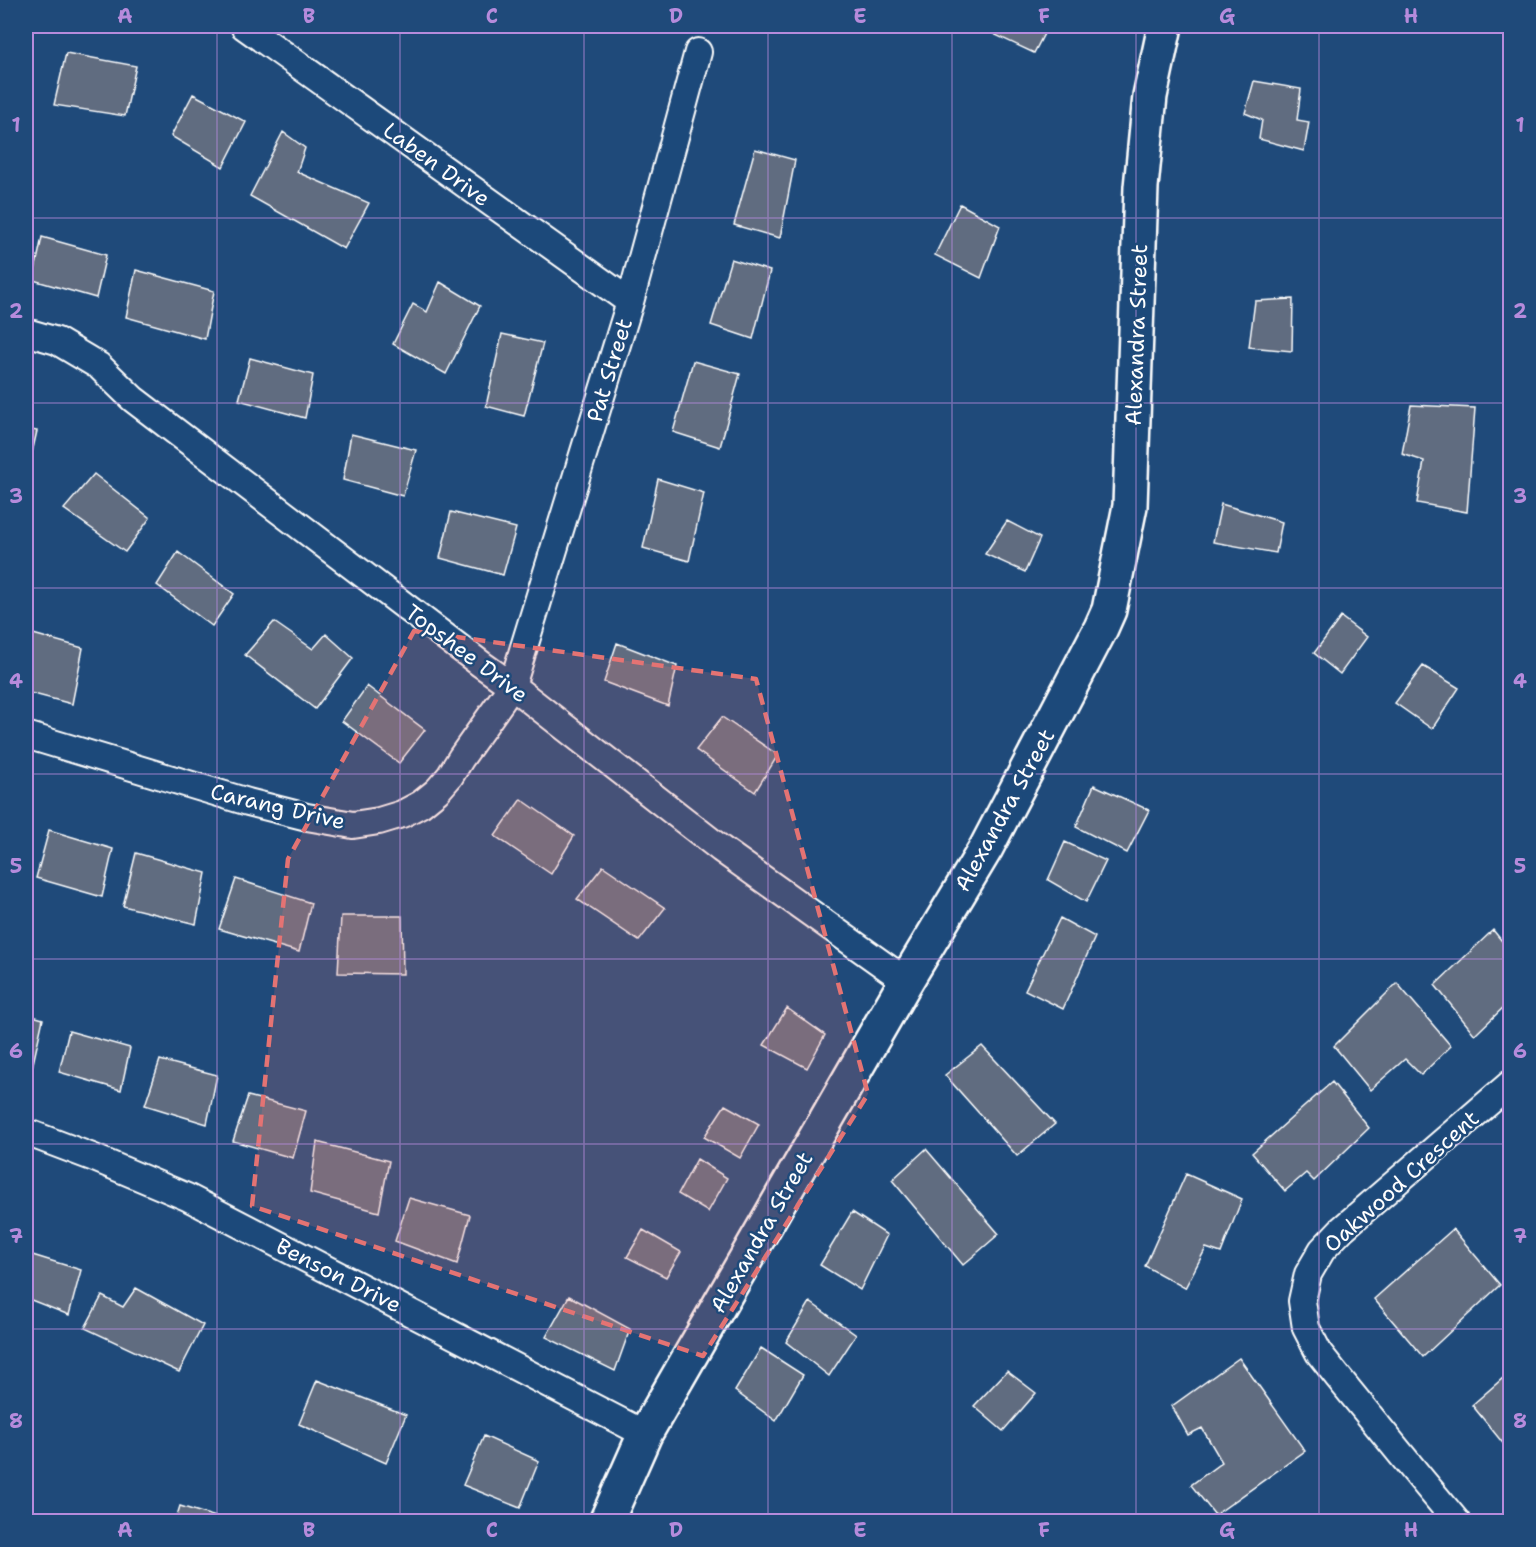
<svg xmlns="http://www.w3.org/2000/svg" width="1536" height="1547" viewBox="0 0 1536 1547" font-family="'Shantell Sans',sans-serif">
  <style>
    .building { fill: #616c80; stroke: #fff; stroke-width: 1.5 }
    .lines { fill: none; stroke-linecap: round; stroke-linejoin: round }
    .minor-casing { stroke: #fff; stroke-width: 30 }
    .secondary-casing { stroke: #fff; stroke-width: 38 }
    .minor { stroke: #1f4a7a; stroke-width: 26 }
    .secondary { stroke: #1f4a7a; stroke-width: 33 }
    .marked { fill: #e47373; fill-opacity: 0.2; stroke: #e47373; stroke-width: 4.5; stroke-dasharray: 12 8; stroke-linejoin: round }
    .grid { fill: none; stroke: #b68bdc; stroke-width: 1.5; stroke-opacity: 0.55 }
    .labels { text-anchor: middle; stroke-width: 5; stroke-linejoin: round; paint-order: stroke }
    .street-label { font-size: 22px; fill: #fff; stroke: #1f4a7a }
    .neatline { fill: none; stroke: #b68bdc; stroke-width: 2 }
    .grid-label { font-size: 20px; text-anchor: middle; font-weight: bold; fill: #b68bdc }
  </style>
  <rect width="100%" height="100%" fill="#1f4a7a"/>
  <filter id="ink" filterUnits="userSpaceOnUse"><feTurbulence type="fractalNoise" baseFrequency=".0167" numOctaves="2"/><feDisplacementMap in="SourceGraphic" scale="12" xChannelSelector="R" yChannelSelector="G"/><feConvolveMatrix kernelMatrix="1 2 1 2 8 2 1 2 1" color-interpolation-filters="sRGB"/></filter>
  <g filter="url(#ink)">
    <!-- building -->
    <path class="building" d="M 987,26 L 1048,26 L 1034,53 L 985,30 Z
      M 66,53 L 136,66 L 125,116 L 54,105 Z
      M 1254,81 L 1301,89 L 1297,120 L 1309,122 L 1304,151 L 1259,139 L 1262,120 L 1245,113 Z
      M 193,94 L 246,122 L 223,167 L 171,136 Z
      M 283,132 L 305,148 L 297,172 L 369,203 L 344,249 L 250,196 Z
      M 755,149 L 795,160 L 780,238 L 734,225 Z
      M 960,204 L 1000,226 L 981,278 L 935,255 Z
      M 42,237 L 106,255 L 96,298 L 33,280 Z
      M 731,259 L 770,271 L 753,339 L 711,325 Z
      M 136,270 L 214,291 L 205,339 L 126,317 Z
      M 440,282 L 480,306 L 446,374 L 393,344 L 413,304 L 427,312 Z
      M 1293,299 L 1292,351 L 1249,347 L 1255,301 Z
      M 502,334 L 543,343 L 524,416 L 486,406 Z
      M 250,358 L 313,375 L 305,418 L 239,400 Z
      M 693,361 L 740,374 L 720,447 L 673,432 Z
      M 1411,405 L 1475,408 L 1467,512 L 1417,503 L 1424,461 L 1402,454 Z
      M 26,429 L 37,431 L 26,479 Z
      M 351,434 L 416,450 L 403,496 L 343,480 Z
      M 94,474 L 150,518 L 125,552 L 64,509 Z
      M 658,479 L 704,493 L 689,561 L 643,548 Z
      M 1221,504 L 1282,522 L 1276,553 L 1213,542 Z
      M 451,512 L 516,528 L 503,575 L 440,558 Z
      M 1007,521 L 1040,538 L 1025,572 L 985,554 Z
      M 178,552 L 234,594 L 212,626 L 157,585 Z
      M 1341,617 L 1367,637 L 1340,674 L 1314,653 Z
      M 274,622 L 313,649 L 326,634 L 353,658 L 315,709 L 245,655 Z
      M 26,632 L 83,648 L 72,704 L 26,692 Z
      M 617,643 L 677,666 L 668,706 L 604,682 Z
      M 1423,666 L 1459,688 L 1432,729 L 1395,703 Z
      M 367,686 L 425,730 L 399,763 L 342,721 Z
      M 722,717 L 778,755 L 755,792 L 696,750 Z
      M 1094,785 L 1149,810 L 1127,853 L 1076,827 Z
      M 521,799 L 574,836 L 551,874 L 495,836 Z
      M 49,830 L 113,849 L 102,897 L 36,878 Z
      M 1065,842 L 1106,861 L 1086,902 L 1048,880 Z
      M 136,853 L 206,873 L 196,924 L 123,906 Z
      M 603,866 L 665,908 L 639,941 L 577,899 Z
      M 236,879 L 311,903 L 299,952 L 219,929 Z
      M 341,916 L 402,916 L 403,974 L 338,973 Z
      M 1060,918 L 1095,937 L 1063,1009 L 1025,990 Z
      M 1493,930 L 1510,951 L 1510,1001 L 1475,1035 L 1435,985 Z
      M 1397,983 L 1451,1046 L 1421,1075 L 1405,1059 L 1370,1090 L 1334,1046 Z
      M 787,1008 L 825,1035 L 807,1068 L 764,1045 Z
      M 26,1014 L 43,1019 L 32,1068 L 26,1066 Z
      M 69,1031 L 130,1048 L 121,1090 L 59,1072 Z
      M 982,1046 L 1055,1124 L 1017,1156 L 945,1075 Z
      M 160,1060 L 217,1075 L 207,1124 L 145,1105 Z
      M 1332,1082 L 1369,1128 L 1314,1181 L 1306,1173 L 1285,1191 L 1252,1153 Z
      M 248,1096 L 306,1111 L 293,1158 L 233,1141 Z
      M 725,1105 L 759,1124 L 740,1158 L 704,1137 Z
      M 317,1142 L 389,1161 L 379,1212 L 310,1193 Z
      M 926,1149 L 999,1234 L 963,1265 L 892,1180 Z
      M 697,1159 L 727,1178 L 708,1212 L 678,1194 Z
      M 1186,1174 L 1242,1199 L 1221,1253 L 1206,1248 L 1185,1288 L 1145,1266 Z
      M 409,1198 L 470,1215 L 457,1264 L 395,1241 Z
      M 852,1212 L 887,1235 L 860,1290 L 820,1265 Z
      M 1453,1229 L 1500,1285 L 1423,1357 L 1374,1299 Z
      M 643,1230 L 681,1252 L 666,1277 L 627,1257 Z
      M 26,1253 L 81,1270 L 69,1315 L 26,1298 Z
      M 136,1288 L 203,1325 L 179,1372 L 85,1328 L 102,1296 L 123,1307 Z
      M 569,1296 L 630,1329 L 615,1371 L 546,1337 Z
      M 810,1302 L 856,1335 L 829,1376 L 786,1342 Z
      M 761,1348 L 803,1375 L 776,1421 L 735,1391 Z
      M 1239,1358 L 1305,1451 L 1215,1515 L 1191,1485 L 1222,1462 L 1202,1428 L 1188,1435 L 1172,1406 Z
      M 1007,1371 L 1036,1393 L 1003,1431 L 974,1406 Z
      M 1510,1372 L 1510,1452 L 1472,1405 Z
      M 317,1380 L 406,1415 L 386,1463 L 299,1424 Z
      M 484,1436 L 539,1461 L 520,1508 L 463,1485 Z
      M 180,1506 L 232,1522 L 175,1522 Z"/>
    <g class="lines">
      <defs>
        <path id="minor" d="M 244,26 L 630,302
          M 26,332 L 57,341 L 99,366 L 133,399 L 481,664 L 512,686 L 721,849 L 906,981
          M 26,735 L 248,802 L 307,817 L 353,825 L 379,821 L 402,814 L 421,804 L 437,791 L 450,776 L 461,758 L 512,686 L 630,302 L 698,52
          M 26,1132 L 92,1157 L 187,1197 L 645,1434
          M 1457,1522 L 1422,1480 L 1338,1377 L 1319,1353 L 1306,1328 L 1302,1301 L 1308,1274 L 1322,1250 L 1342,1229 L 1510,1084"/>
        <path id="secondary" d="M 606,1522 L 645,1434 L 906,981 L 986,848 L 1101,628 L 1109,610 L 1130,506 L 1141,187 L 1150,96 L 1165,26"/>
      </defs>
      <!-- minor casing -->
      <use href="#minor" class="minor-casing"/>
      <!-- secondary casing -->
      <use href="#secondary" class="secondary-casing"/>
      <!-- minor -->
      <use href="#minor" class="minor"/>
      <!-- secondary -->
      <use href="#secondary" class="secondary"/>
    </g>
  </g>
  <!-- marked area -->
  <path class="marked" d="M 414,631 L 756,679 L 868,1094 L 703,1356 L 252,1206 L 288,859 Z"/>
  <!-- grid -->
  <path class="grid" d="M 217,26 L 217,1522M 400,26 L 400,1522M 584,26 L 584,1522M 768,26 L 768,1522M 952,26 L 952,1522M 1136,26 L 1136,1522M 1319,26 L 1319,1522M 26,218 L 1510,218M 26,403 L 1510,403M 26,588 L 1510,588M 26,774 L 1510,774M 26,959 L 1510,959M 26,1144 L 1510,1144M 26,1329 L 1510,1329"/>
  <g class="labels">
    <!-- street labels -->
    <g class="street-label">
      <text transform="translate(437 164) rotate(36)" y="8">Laben Drive</text>
      <text transform="translate(1136 335) rotate(-88)" y="8">Alexandra Street</text>
      <text transform="translate(609 370) rotate(-73)" y="8">Pat Street</text>
      <text transform="translate(467 653) rotate(37)" y="8">Topshee Drive</text>
      <text transform="translate(278 806) rotate(13)" y="8">Carang Drive</text>
      <text transform="translate(1004 810) rotate(-61)" y="8">Alexandra Street</text>
      <text transform="translate(1401 1181) rotate(-42)" y="8">Oakwood Crescent</text>
      <text transform="translate(761 1232) rotate(-60)" y="8">Alexandra Street</text>
      <text transform="translate(339 1275) rotate(27)" y="8">Benson Drive</text>
    </g>
  </g>
  <!-- margin -->
  <rect width="1536" height="1547" fill="none" stroke="#1f4a7a" stroke-width="66"/>
  <rect x="33" y="33" width="1470" height="1481" class="neatline"/>
  <g class="grid-label">
    <text x="125" y="23">A</text>
    <text x="309" y="23">B</text>
    <text x="492" y="23">C</text>
    <text x="676" y="23">D</text>
    <text x="860" y="23">E</text>
    <text x="1044" y="23">F</text>
    <text x="1227" y="23">G</text>
    <text x="1411" y="23">H</text>
    <text x="16" y="132">1</text>
    <text x="1520" y="132">1</text>
    <text x="16" y="318">2</text>
    <text x="1520" y="318">2</text>
    <text x="16" y="503">3</text>
    <text x="1520" y="503">3</text>
    <text x="16" y="688">4</text>
    <text x="1520" y="688">4</text>
    <text x="16" y="873">5</text>
    <text x="1520" y="873">5</text>
    <text x="16" y="1058">6</text>
    <text x="1520" y="1058">6</text>
    <text x="16" y="1243">7</text>
    <text x="1520" y="1243">7</text>
    <text x="16" y="1428">8</text>
    <text x="1520" y="1428">8</text>
    <text x="125" y="1537">A</text>
    <text x="309" y="1537">B</text>
    <text x="492" y="1537">C</text>
    <text x="676" y="1537">D</text>
    <text x="860" y="1537">E</text>
    <text x="1044" y="1537">F</text>
    <text x="1227" y="1537">G</text>
    <text x="1411" y="1537">H</text>
  </g>
</svg>
